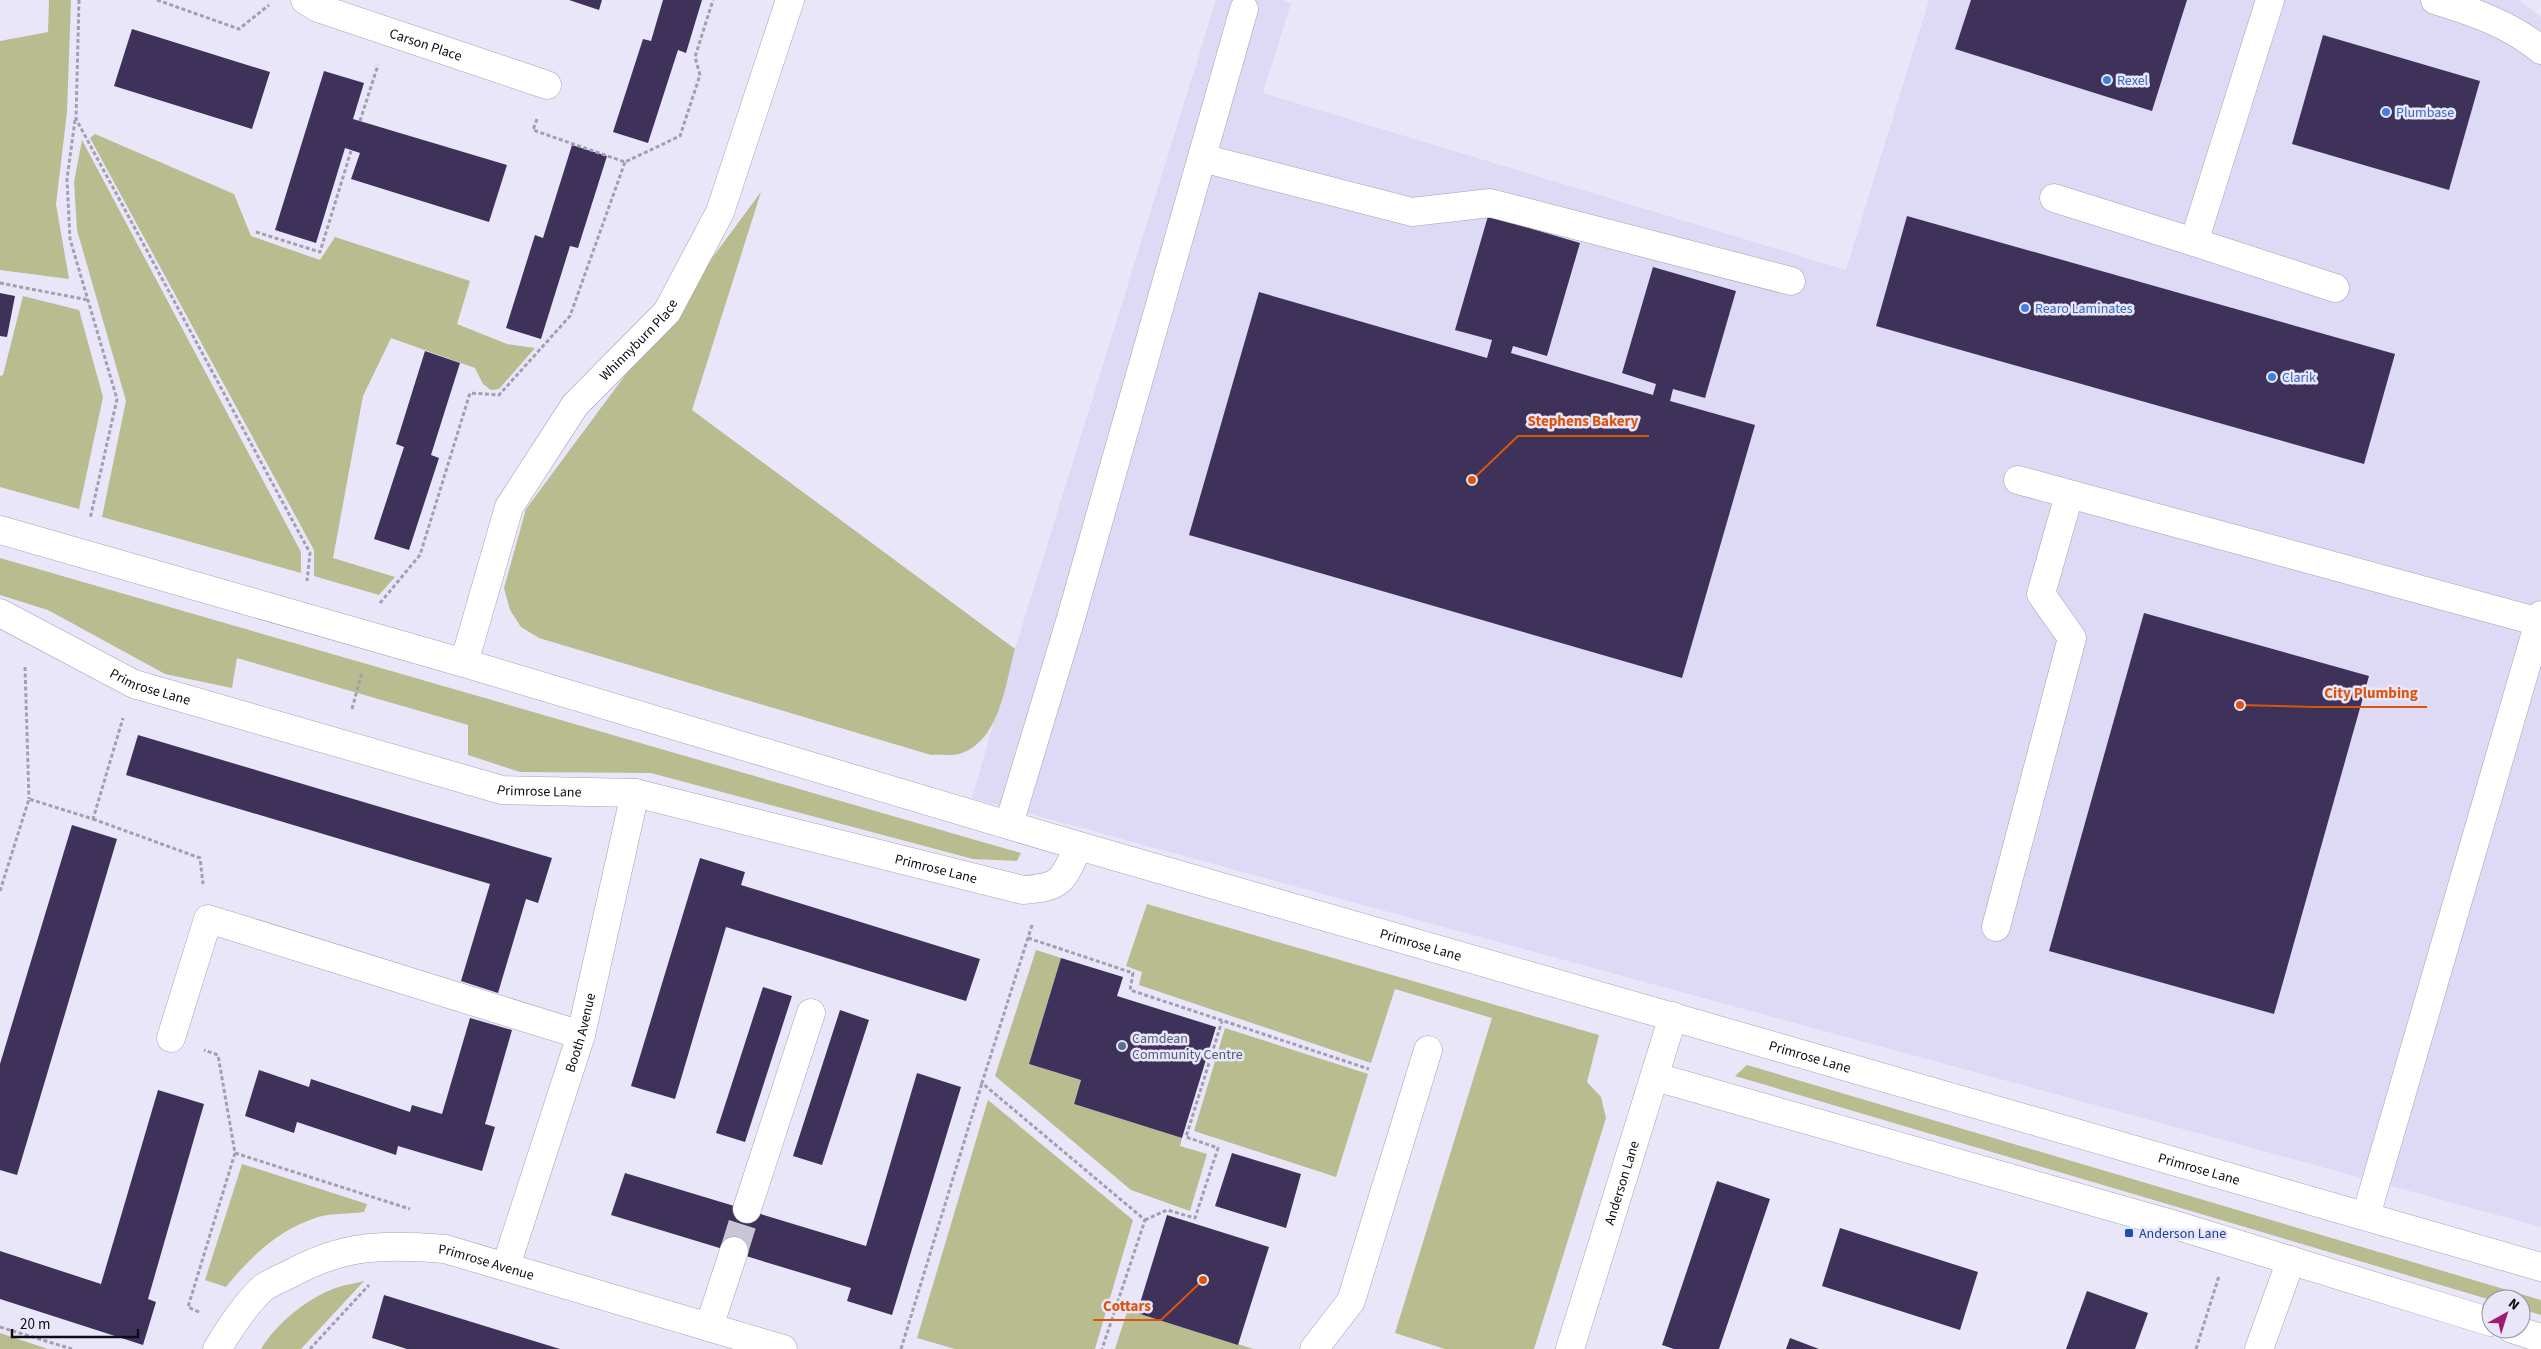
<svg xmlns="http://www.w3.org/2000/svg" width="2541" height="1349" viewBox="0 0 2541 1349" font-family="'Source Sans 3',sans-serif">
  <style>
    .built { fill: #ded9f5 }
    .green { fill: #b8bc8e }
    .building { fill: #3f325a }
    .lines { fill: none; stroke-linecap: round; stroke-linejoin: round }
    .minor-tunnel { stroke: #c8c5d7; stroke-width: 28; stroke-dasharray: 28 14; stroke-linecap: butt }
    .minor-casing { stroke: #a4a1b3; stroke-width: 29 }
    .path { stroke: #a2a0af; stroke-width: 3; stroke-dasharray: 4 2.5; stroke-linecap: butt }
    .minor { stroke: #fff; stroke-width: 28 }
    .shop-dot { fill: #3f7fe0; stroke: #e9e6fa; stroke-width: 2 }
    .service-dot { fill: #5c6f8a; stroke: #e9e6fa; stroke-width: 2 }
    .transit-dot { fill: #1a4fb4; stroke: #e9e6fa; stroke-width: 2 }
    .labels { text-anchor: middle; stroke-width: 5; stroke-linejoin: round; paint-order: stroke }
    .street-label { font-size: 14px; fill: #0d0c12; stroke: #e9e6fa }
    .shop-label { font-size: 14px; fill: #366cbe; stroke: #e9e6fa; text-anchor: start }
    .service-label { font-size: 14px; fill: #4e5e75; stroke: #e9e6fa; text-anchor: start }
    .transit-label { font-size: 14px; fill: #164399; stroke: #e9e6fa; text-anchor: start }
    .leader { fill: none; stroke: #dd550c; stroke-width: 2 }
    .callout-dot { fill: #dd550c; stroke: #e9e6fa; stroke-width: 2 }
    .callout-label { font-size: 15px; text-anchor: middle; font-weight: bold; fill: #dd550c; stroke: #e9e6fa; stroke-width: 5; stroke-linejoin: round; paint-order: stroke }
  </style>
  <rect width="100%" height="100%" fill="#e9e6fa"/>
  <!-- built -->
  <path class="built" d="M 1216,0 L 1283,0 L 1291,3 L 1263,93 L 1846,270 L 1929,0 L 2519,0 L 2541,17 L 2541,1227 L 972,798 L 1015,649 Z"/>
  <!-- green -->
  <path class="green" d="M 49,0 L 71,0 L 67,112 L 56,204 L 69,279 L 0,270 L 0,41 L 48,32 Z
    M 95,134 L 234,194 L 251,236 L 320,260 L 335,237 L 470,281 L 457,324 L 507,344 L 535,348 L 499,389 L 491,390 L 483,384 L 475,368 L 391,338 L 363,396 L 333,558 L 395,577 L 379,595 L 314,576 L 314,550 L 90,138 Z
    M 82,140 L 301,552 L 301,573 L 102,517 L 126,401 L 77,230 L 74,182 Z
    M 761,192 L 692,410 L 1015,649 C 1005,684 1000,742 959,754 C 950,756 940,754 931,755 L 539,638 L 521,627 L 510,610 L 504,588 L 526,509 Z
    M 23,296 L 79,310 L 103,397 L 79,509 L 0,487 L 0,376 L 3,375 Z
    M 0,558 L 1021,853 L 1017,861 L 973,859 L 651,773 L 520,772 L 468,755 L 468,725 L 237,658 L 232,688 L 165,674 L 48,610 L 0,595 Z
    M 1147,904 L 1599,1035 L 1587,1082 L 1601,1097 L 1606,1118 L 1534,1349 L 1445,1349 L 1395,1333 L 1492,1018 L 1395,989 L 1371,1063 L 1139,985 L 1142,972 L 1126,966 Z
    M 1036,950 L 1061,958 L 1029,1064 L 1081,1080 L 1074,1104 L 1182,1138 L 1180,1146 L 1207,1154 L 1190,1211 L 1131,1190 L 995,1076 Z
    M 1225,1028 L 1368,1074 L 1336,1177 L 1194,1131 Z
    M 1747,1065 L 2541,1300 L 2541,1315 L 2521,1309 L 2521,1299 L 2491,1300 L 1735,1076 Z
    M 988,1100 L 1133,1220 L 1095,1349 L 955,1349 L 917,1338 Z
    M 242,1164 L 367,1204 L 364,1212 C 350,1214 332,1213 318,1217 C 278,1230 251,1256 226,1287 L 205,1280 Z
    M 364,1281 L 301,1349 L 261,1349 C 276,1324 305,1300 333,1289 C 342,1285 354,1284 364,1281 Z
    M 1128,1309 L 1137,1313 L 1254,1349 L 1115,1349 Z
    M 0,1333 L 48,1349 L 0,1349 Z"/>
  <!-- building -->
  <path class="building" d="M 569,0 L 602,0 L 599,10 Z
    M 663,0 L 702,0 L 686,53 L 678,50 L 648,143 L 613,132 L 643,39 L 651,41 Z
    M 1971,0 L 2187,0 L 2152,111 L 1955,49 Z
    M 132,29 L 270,72 L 252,129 L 114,86 Z
    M 2323,35 L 2480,81 L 2449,190 L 2292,144 Z
    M 324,71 L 364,83 L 353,119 L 507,165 L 489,222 L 351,179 L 360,153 L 345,148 L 316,243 L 275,230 Z
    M 572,145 L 607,156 L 578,248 L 570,246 L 541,339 L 506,328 L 535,235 L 543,238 Z
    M 1488,216 L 1580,243 L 1547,356 L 1513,346 L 1511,353 L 1653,395 L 1656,384 L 1622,373 L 1653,267 L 1736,291 L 1705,398 L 1673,389 L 1670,401 L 1755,425 L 1682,678 L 1189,535 L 1259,292 L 1487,358 L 1492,340 L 1455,330 Z
    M 1907,216 L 2395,354 L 2364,464 L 1876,326 Z
    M 0,293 L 15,296 L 7,337 L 0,336 Z
    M 425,351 L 460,363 L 431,455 L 439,458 L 409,550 L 374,539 L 404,447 L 396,444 Z
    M 2144,613 L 2369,676 L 2274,1014 L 2049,951 Z
    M 138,735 L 552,858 L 538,903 L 526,899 L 498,993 L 461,981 L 490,884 L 126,775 Z
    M 72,825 L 117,839 L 17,1175 L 0,1170 L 0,1064 Z
    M 700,858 L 745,872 L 741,885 L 980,959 L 966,1001 L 726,927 L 675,1099 L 631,1086 Z
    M 1061,958 L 1123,977 L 1117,996 L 1216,1027 L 1182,1138 L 1074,1104 L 1081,1080 L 1029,1064 Z
    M 763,987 L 792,996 L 745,1142 L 716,1133 Z
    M 840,1010 L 869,1020 L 822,1165 L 793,1156 Z
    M 470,1018 L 512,1030 L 485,1124 L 495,1127 L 482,1171 L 398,1146 L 396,1155 L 297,1122 L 294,1133 L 245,1116 L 259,1070 L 309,1087 L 311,1079 L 410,1112 L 412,1105 L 442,1114 Z
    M 917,1073 L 961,1087 L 892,1315 L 847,1301 L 851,1288 L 611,1215 L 625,1173 L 866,1246 Z
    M 158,1090 L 204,1104 L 148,1299 L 156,1302 L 143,1345 L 0,1299 L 0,1251 L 101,1284 Z
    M 1232,1153 L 1301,1174 L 1286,1228 L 1215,1206 Z
    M 1717,1181 L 1770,1199 L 1719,1349 L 1674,1349 L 1662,1345 Z
    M 1167,1215 L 1269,1247 L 1238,1345 L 1137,1313 Z
    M 1840,1228 L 1978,1272 L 1960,1330 L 1822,1286 Z
    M 2087,1291 L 2148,1313 L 2135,1349 L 2066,1349 Z
    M 384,1295 L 560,1349 L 407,1349 L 372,1338 Z
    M 1790,1338 L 1819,1349 L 1786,1349 Z"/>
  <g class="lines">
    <!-- minor-tunnel -->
    <path class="minor-tunnel" d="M 734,1251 L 747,1209"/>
    <defs>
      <g id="minor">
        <path id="s1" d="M 305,0 L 318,8 L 547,85"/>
        <path d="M 2270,0 L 2194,242 L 2335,288"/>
        <path d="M 2435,0 C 2472,11 2511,25 2541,50"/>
        <path d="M 1202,158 L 1412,212 L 1490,203 L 1791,281"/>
        <path d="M 2054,198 L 2194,242"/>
        <path d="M 2018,480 L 2539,622"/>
        <path id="s2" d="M 0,530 L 464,663 L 1079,846 L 2541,1267"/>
        <path id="s3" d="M 0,613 L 134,684 L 502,790 L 635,793 L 1023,890 C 1064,887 1062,880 1079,846"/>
        <path id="s4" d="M 464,663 L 509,507 L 575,405 L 667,312 L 720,212 L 790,0"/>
        <path d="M 1009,824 L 1071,618 L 1244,9"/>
        <path d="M 1996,927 L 2072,638 L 2041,594 L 2069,495"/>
        <path d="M 171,1038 L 208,919 L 581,1035"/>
        <path d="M 1656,1077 L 2175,1225 L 2491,1322"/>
        <path d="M 747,1209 L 811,1013"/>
        <path d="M 2366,1216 L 2541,615"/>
        <path id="s5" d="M 506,1266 L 581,1035 L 635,793"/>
        <path d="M 709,1327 L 734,1251"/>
        <path d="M 2512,1329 L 2541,1338"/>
        <path id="s6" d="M 217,1349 C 229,1330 246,1303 263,1288 C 271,1282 282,1278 290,1274 C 344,1244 386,1244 445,1249 L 783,1349"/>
        <path d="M 1314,1349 L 1351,1301 L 1428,1050"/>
        <path id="s7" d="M 1570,1349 L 1673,1016"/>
        <path d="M 2259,1349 L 2291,1260"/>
      </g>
    </defs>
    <!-- minor casing -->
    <use href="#minor" class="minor-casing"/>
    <!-- path -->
    <path class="path" d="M 79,0 L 76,119 L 310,553 L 307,581
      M 157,0 L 239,29 L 269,5
      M 537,119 L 533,130 L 625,162 L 680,136 L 700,75 L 695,57 L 713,0
      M 75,120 L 67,179 L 70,239 L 117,399 L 90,519
      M 360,121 L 378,65
      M 256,232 L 320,252 L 351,151
      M 0,283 L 88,300
      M 380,603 L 420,555 L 470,393 L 499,395 L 570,316 L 625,162
      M 25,667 L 29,799
      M 352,709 L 362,672
      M 93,819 L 200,858 L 203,884
      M 0,891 L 29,799 L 93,819 L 123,718
      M 1032,925 L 982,1083 L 1145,1220 L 1102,1349
      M 1028,938 L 1133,973 L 1130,990 L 1369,1069
      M 235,1153 L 410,1209
      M 1145,1220 L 1167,1210 L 1195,1218 L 1218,1148 L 1186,1137 L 1222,1021
      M 199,1312 L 188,1307 L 235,1153 L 218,1055 L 204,1050
      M 0,1327 L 72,1349
      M 310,1349 L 369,1285
      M 901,1349 L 982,1083
      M 2196,1349 L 2219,1276"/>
    <!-- minor -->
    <use href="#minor" class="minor"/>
  </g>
  <!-- markers -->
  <g class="shop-dot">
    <circle cx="2107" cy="80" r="5"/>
    <circle cx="2386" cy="112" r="5"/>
    <circle cx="2025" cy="308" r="5"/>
    <circle cx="2272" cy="377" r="5"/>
  </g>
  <circle class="service-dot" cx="1122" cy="1046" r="5"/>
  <rect class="transit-dot" x="2124" y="1228" width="10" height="10" rx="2.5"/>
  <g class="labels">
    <!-- street labels -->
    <g class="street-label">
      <text dy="5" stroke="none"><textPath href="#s1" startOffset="129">Carson Place</textPath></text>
      <text dy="5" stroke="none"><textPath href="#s4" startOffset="375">Whinnyburn Place</textPath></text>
      <text dy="5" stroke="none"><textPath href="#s3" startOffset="168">Primrose Lane</textPath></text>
      <text dy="5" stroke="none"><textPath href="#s3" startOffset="572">Primrose Lane</textPath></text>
      <text dy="5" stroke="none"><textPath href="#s3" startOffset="978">Primrose Lane</textPath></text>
      <text dy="5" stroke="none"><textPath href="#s2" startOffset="1480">Primrose Lane</textPath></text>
      <text dy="5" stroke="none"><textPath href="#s5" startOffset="245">Booth Avenue</textPath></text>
      <text dy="5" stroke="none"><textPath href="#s2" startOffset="1885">Primrose Lane</textPath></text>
      <text dy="5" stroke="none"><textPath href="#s2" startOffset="2290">Primrose Lane</textPath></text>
      <text dy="5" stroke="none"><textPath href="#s7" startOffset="174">Anderson Lane</textPath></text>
      <text dy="5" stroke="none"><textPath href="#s6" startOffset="310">Primrose Avenue</textPath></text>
    </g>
    <!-- shop labels -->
    <g class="shop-label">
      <text x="2117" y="85">Rexel</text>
      <text x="2396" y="117">Plumbase</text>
      <text x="2035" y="313">Rearo Laminates</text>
      <text x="2282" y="382">Clarik</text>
    </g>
    <!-- service labels -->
    <g class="service-label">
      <text x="1132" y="1043">Camdean<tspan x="1132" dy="16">Community Centre</tspan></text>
    </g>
    <!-- transit labels -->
    <g class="transit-label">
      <text x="2139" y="1238">Anderson Lane</text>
    </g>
  </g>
  <!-- callouts -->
  <path class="leader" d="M1472 480L1518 436H1649M2240 705L2314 707H2427M1203 1280L1161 1320H1093"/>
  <g class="callout-dot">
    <circle cx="1472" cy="480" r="5"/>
    <circle cx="2240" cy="705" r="5"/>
    <circle cx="1203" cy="1280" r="5"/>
  </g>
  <g class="callout-label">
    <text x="1583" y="426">Stephens Bakery</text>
    <text x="2371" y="698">City Plumbing</text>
    <text x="1127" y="1311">Cottars</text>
  </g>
  <!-- north arrow -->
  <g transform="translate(2506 1314) rotate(39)"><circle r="24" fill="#e9e6fa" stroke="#918f9d"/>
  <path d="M0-4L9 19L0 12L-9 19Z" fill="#9f1d6f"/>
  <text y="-8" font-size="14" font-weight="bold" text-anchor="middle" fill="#0d0c12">N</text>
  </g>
  <!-- scale -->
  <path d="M12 1329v8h126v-8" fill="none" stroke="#0d0c12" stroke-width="2.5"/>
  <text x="20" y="1329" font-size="15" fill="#0d0c12" stroke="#e9e6fa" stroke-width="4" paint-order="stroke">20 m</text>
</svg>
